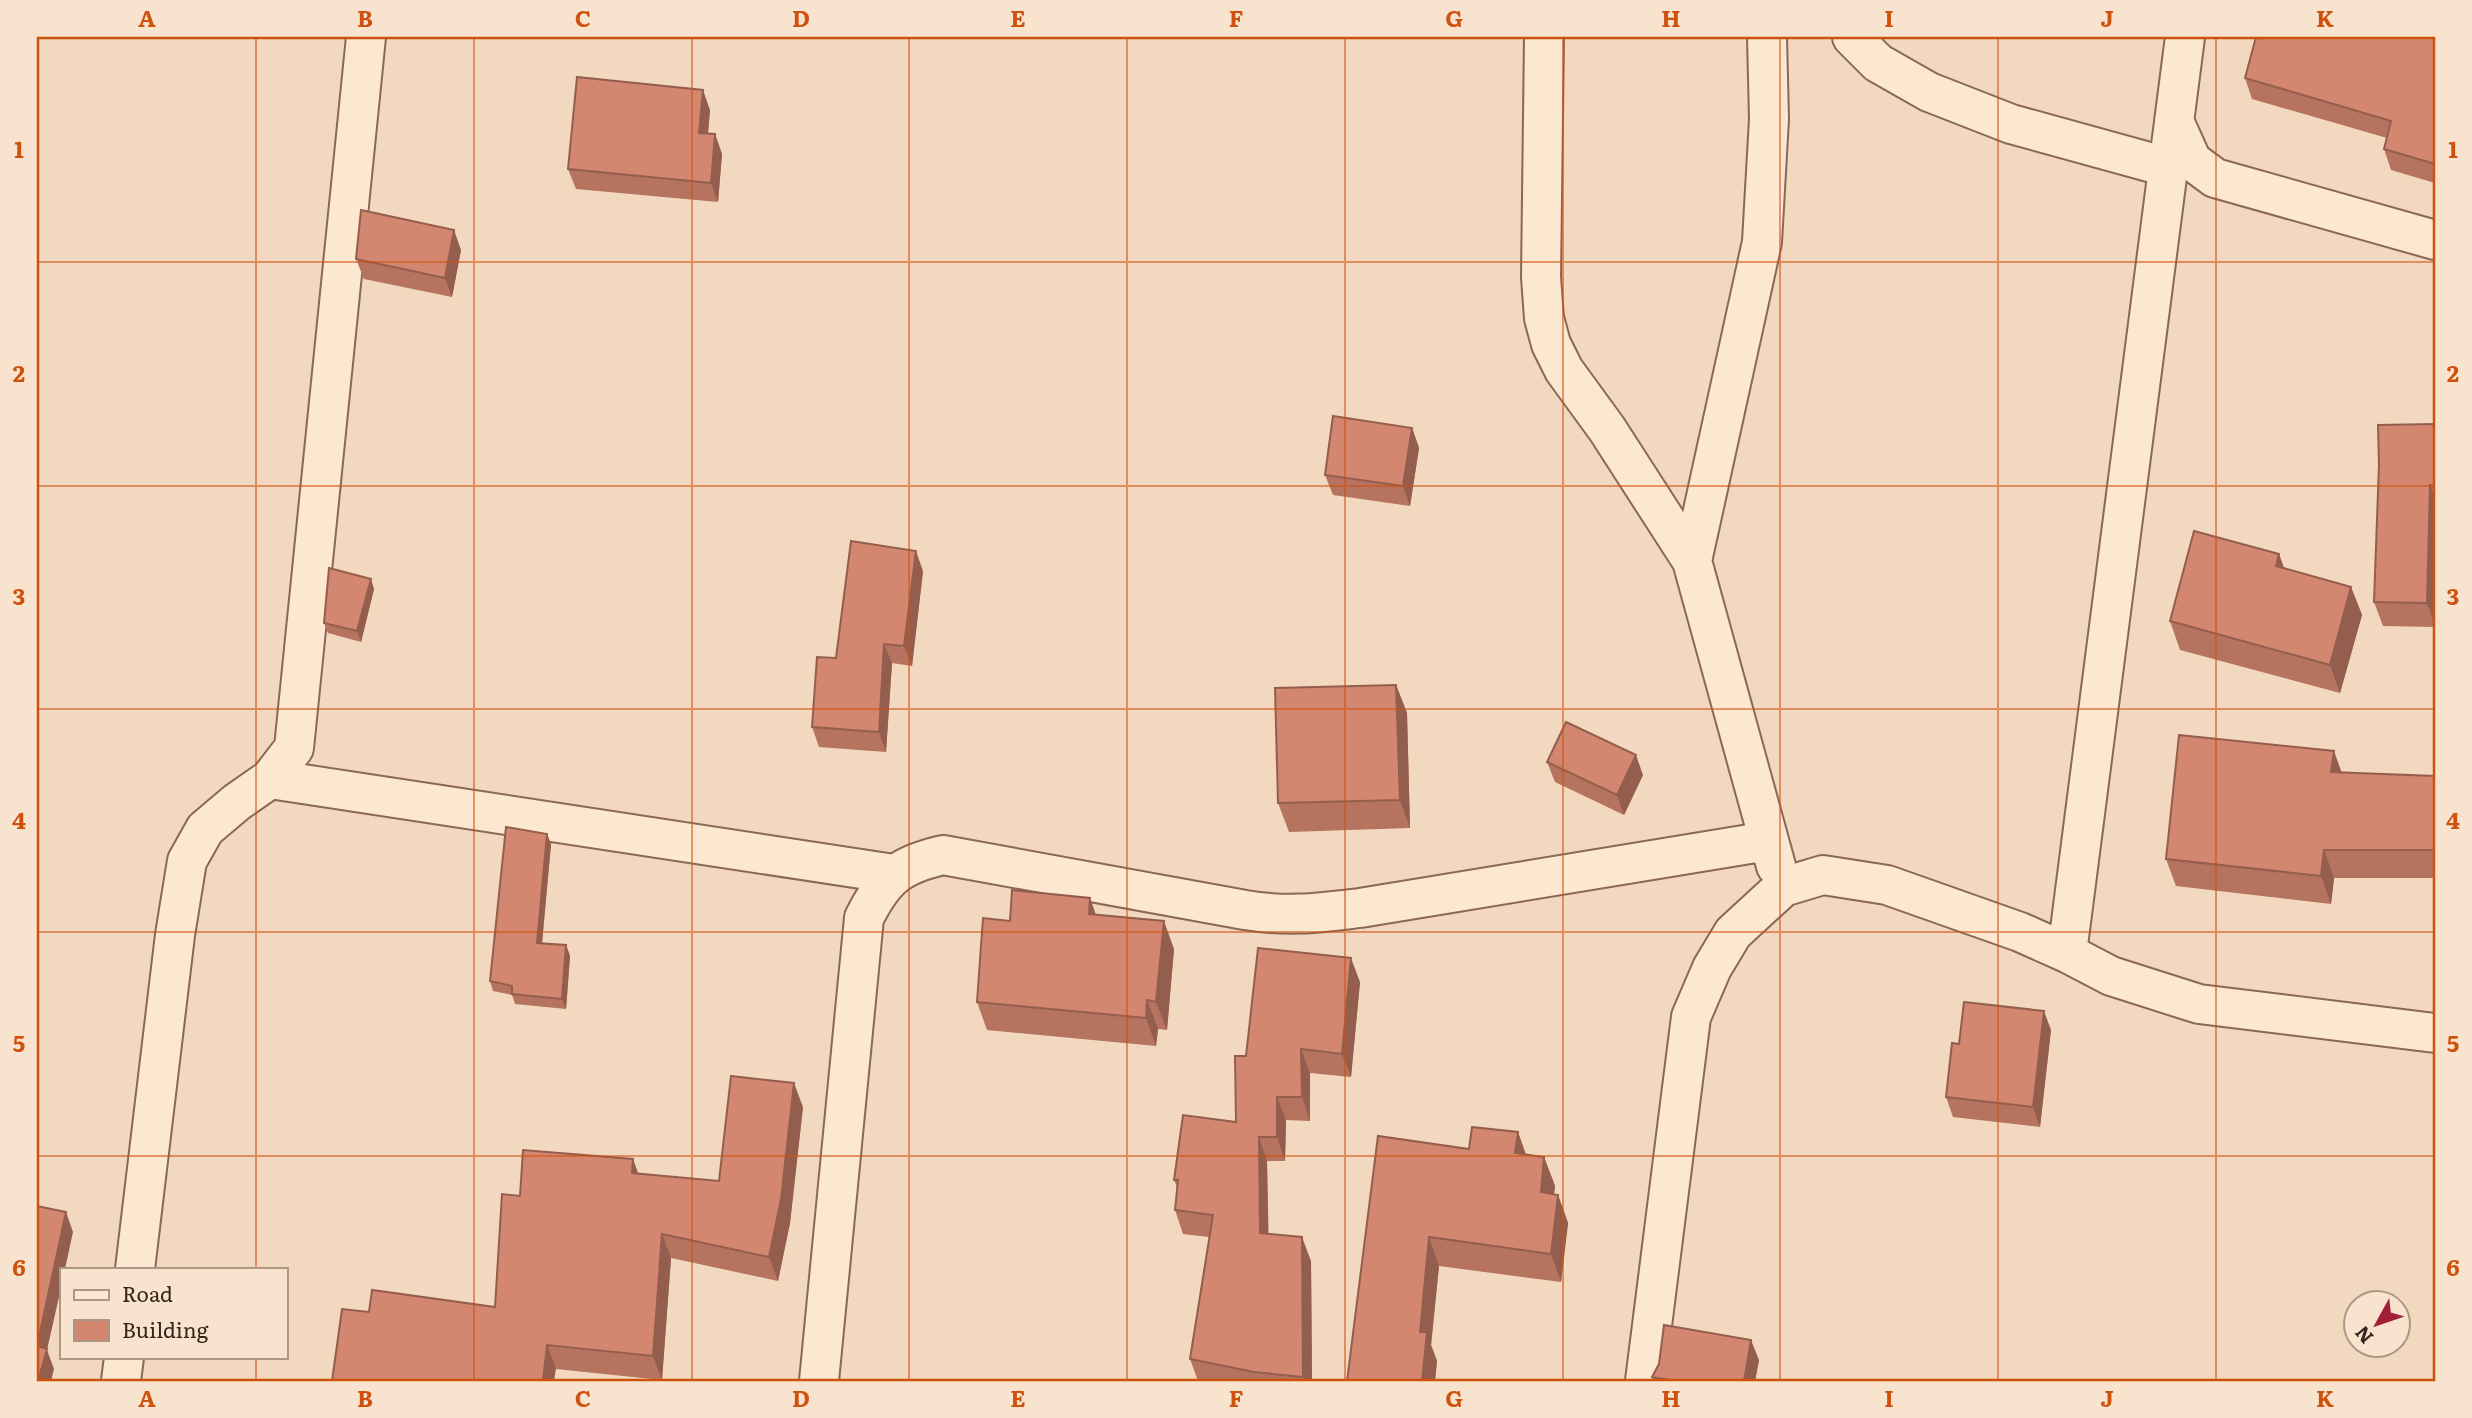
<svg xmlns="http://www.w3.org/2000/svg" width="2472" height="1418" viewBox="0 0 2472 1418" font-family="Literata,serif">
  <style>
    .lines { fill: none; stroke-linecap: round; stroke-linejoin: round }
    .minor-casing { stroke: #8b6755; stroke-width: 42 }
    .minor { stroke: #fce7d1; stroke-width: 38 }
    .wall { fill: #b57360 }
    .shaded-wall { fill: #945e4e }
    .building { fill: #d38670; stroke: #945e4e; stroke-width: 2 }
    .grid { fill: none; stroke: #ce510e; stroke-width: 2; stroke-opacity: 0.55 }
    .neatline { fill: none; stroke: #ce510e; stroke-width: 2.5 }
    .grid-label { font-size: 23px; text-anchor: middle; font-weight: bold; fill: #ce510e }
  </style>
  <rect width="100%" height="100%" fill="#f2d8be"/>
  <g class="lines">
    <defs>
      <path id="minor" d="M 1544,37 L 1541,277 L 1544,318 L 1551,344 L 1564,370 L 1607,429 L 1692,561 L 1776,866
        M 1852,37 L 1878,63 L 1929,92 L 2011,124 L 2167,167
        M 2174,121 L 2192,161 L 2215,178 L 2435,240
        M 1692,561 L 1762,242 L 1769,119 L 1767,37
        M 270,779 L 894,874
        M 2067,953 L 2185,37
        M 135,1269 L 175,935 L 187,861 L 205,829 L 237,802 L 270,779 L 294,748 L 366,37
        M 121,1381 L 124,1357
        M 819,1381 L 864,918 C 884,878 899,865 943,855 L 1245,910 C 1289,917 1317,913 1360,908 L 1768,841
        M 1645,1381 L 1691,1017 L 1712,968 L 1733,933 L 1783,887 L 1823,875 L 1887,885 L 2020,932 L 2067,953 L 2111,976 L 2199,1004 L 2435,1033"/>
    </defs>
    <!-- minor casing -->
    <use href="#minor" class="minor-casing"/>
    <!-- minor -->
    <use href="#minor" class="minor"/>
  </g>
  <!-- wall -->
  <path class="wall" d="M 2435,37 L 2435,183 L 2391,170 L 2384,149 L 2387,138 L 2252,99 L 2245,78 Z
    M 710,110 L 708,134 L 715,134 L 722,154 L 718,202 L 576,189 L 568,169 Z
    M 461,250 L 452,297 L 364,279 L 356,259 Z
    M 2435,424 L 2435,627 L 2383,626 L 2374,602 Z
    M 1412,428 L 1419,448 L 1410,506 L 1333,495 L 1325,475 Z
    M 2279,554 L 2284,569 L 2351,587 L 2362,615 L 2340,693 L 2180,650 L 2170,621 Z
    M 923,571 L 912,666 L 892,663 L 886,752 L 819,747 L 812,727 L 836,658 Z
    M 374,589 L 361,642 L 328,633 L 324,623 Z
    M 1396,685 L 1407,713 L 1410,828 L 1289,832 L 1278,803 Z
    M 1547,762 L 1643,775 L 1624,815 L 1555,782 Z
    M 2341,773 L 2435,776 L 2435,878 L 2334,878 L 2331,904 L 2176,886 L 2166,859 Z
    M 547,834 L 551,844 L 542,944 L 566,945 L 570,956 L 566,1009 L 515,1004 L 512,995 L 493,991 L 490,981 Z
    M 1096,915 L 1174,949 L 1167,1030 L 1158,1029 L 1156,1046 L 987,1030 L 977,1002 L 1010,921 Z
    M 1360,982 L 1351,1077 L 1310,1073 L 1310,1121 L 1286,1120 L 1285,1161 L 1267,1161 L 1268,1234 L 1311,1261 L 1312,1381 L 1198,1381 L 1190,1359 L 1209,1237 L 1183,1234 L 1175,1210 L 1177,1187 L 1174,1180 L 1236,1122 L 1246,1056 Z
    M 2051,1030 L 2040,1127 L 1953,1117 L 1946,1097 L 1959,1044 Z
    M 803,1107 L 790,1223 L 778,1281 L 671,1258 L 662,1380 L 556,1369 L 369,1312 L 495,1307 L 520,1196 L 638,1174 L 719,1181 Z
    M 1518,1132 L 1526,1155 L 1544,1157 L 1555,1186 L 1554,1194 L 1558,1195 L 1568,1223 L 1561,1282 L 1439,1266 L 1431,1345 L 1437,1361 L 1435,1381 L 1347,1381 L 1469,1149 Z
    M 1759,1360 L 1755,1381 L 1653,1381 L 1652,1377 Z"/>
  <!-- shaded-wall -->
  <path class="shaded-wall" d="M 703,90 L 710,110 L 706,153 L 699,133 Z
    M 715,134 L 722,154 L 718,202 L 711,183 Z
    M 454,230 L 461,250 L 452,297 L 445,278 Z
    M 1412,428 L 1419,448 L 1410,506 L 1403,486 Z
    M 2430,485 L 2435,499 L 2435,625 L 2427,603 Z
    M 916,551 L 923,571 L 912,666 L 904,646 Z
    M 2279,554 L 2289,582 L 2276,566 Z
    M 371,579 L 374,589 L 361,642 L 357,631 Z
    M 2351,587 L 2362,615 L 2340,693 L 2330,665 Z
    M 884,644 L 892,663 L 886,752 L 879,732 Z
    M 1396,685 L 1407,713 L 1410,828 L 1400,800 Z
    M 2334,751 L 2344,779 L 2331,772 Z
    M 1636,755 L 1643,775 L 1624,815 L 1617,795 Z
    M 547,834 L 551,844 L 541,953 L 537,943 Z
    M 2324,850 L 2334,878 L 2331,904 L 2321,876 Z
    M 1090,898 L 1100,926 L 1089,914 Z
    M 1164,921 L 1174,949 L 1167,1030 L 1156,1002 Z
    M 566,945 L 570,956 L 566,1009 L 562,999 Z
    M 1351,958 L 1360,982 L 1351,1077 L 1342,1054 Z
    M 1147,1000 L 1158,1029 L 1156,1046 L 1146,1018 Z
    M 2044,1011 L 2051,1030 L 2040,1127 L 2033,1107 Z
    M 1301,1049 L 1310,1073 L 1310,1121 L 1302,1097 Z
    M 794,1083 L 803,1107 L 790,1223 L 778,1281 L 769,1257 Z
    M 1277,1097 L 1286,1120 L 1285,1161 L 1277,1137 Z
    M 1518,1132 L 1528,1161 L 1515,1153 Z
    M 1259,1137 L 1267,1161 L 1269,1256 L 1260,1233 Z
    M 1544,1157 L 1555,1186 L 1551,1221 L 1541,1192 Z
    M 633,1159 L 642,1184 L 632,1173 Z
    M 1558,1195 L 1568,1223 L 1561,1282 L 1551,1254 Z
    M 66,1212 L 73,1232 L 65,1269 L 61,1269 L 61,1288 L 47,1350 L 54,1369 L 51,1381 L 38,1381 L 37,1346 Z
    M 662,1234 L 671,1258 L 662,1380 L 653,1356 Z
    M 1302,1237 L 1311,1261 L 1312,1381 L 1305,1381 L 1303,1377 Z
    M 1429,1237 L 1439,1266 L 1431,1345 L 1437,1361 L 1435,1381 L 1422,1381 L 1420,1332 Z
    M 1751,1340 L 1759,1360 L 1755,1381 L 1744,1381 Z
    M 547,1345 L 556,1369 L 554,1381 L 543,1381 Z"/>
  <!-- building -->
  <path class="building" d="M 2256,37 L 2435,37 L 2435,164 L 2384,149 L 2391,121 L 2245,78 Z
    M 577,77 L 703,90 L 699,133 L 715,134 L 711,183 L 568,169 Z
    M 361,210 L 454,230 L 445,278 L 356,259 Z
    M 1333,416 L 1412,428 L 1403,486 L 1325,475 Z
    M 2435,424 L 2435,486 L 2430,485 L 2427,603 L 2374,602 L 2379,464 L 2378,425 Z
    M 2194,531 L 2279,554 L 2276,566 L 2351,587 L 2330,665 L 2170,621 Z
    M 851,541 L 916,551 L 904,646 L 884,644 L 879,732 L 812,727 L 817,657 L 836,658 Z
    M 329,568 L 371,579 L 357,631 L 324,623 Z
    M 1396,685 L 1400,800 L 1278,803 L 1275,688 Z
    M 1566,722 L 1636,755 L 1617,795 L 1547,762 Z
    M 2179,735 L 2334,751 L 2331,772 L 2435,776 L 2435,850 L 2324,850 L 2321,876 L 2166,859 Z
    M 506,827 L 547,834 L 537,943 L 566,945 L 562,999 L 512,994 L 512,986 L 490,981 Z
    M 1012,890 L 1090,898 L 1089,914 L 1164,921 L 1156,1002 L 1147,1000 L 1146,1018 L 977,1002 L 983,918 L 1010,921 Z
    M 1258,948 L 1351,958 L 1342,1054 L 1301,1049 L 1302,1097 L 1277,1097 L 1277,1137 L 1259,1137 L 1260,1233 L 1302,1237 L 1303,1377 L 1254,1372 L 1190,1359 L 1213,1215 L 1175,1210 L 1178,1180 L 1174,1180 L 1183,1115 L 1236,1122 L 1235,1056 L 1246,1056 Z
    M 1964,1002 L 2044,1011 L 2033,1107 L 1946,1097 L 1952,1043 L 1959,1044 Z
    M 731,1076 L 794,1083 L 781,1199 L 769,1257 L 662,1234 L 653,1356 L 547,1345 L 543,1381 L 332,1381 L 342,1309 L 369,1312 L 372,1290 L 495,1307 L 502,1194 L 520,1196 L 523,1150 L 633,1159 L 632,1173 L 719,1181 Z
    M 1472,1127 L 1518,1132 L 1515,1153 L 1544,1157 L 1541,1192 L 1558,1195 L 1551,1254 L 1429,1237 L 1420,1332 L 1427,1332 L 1422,1381 L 1347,1381 L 1378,1136 L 1469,1149 Z
    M 37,1206 L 66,1212 L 37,1346 Z
    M 1664,1325 L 1751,1340 L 1744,1381 L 1676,1381 L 1652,1377 L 1659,1364 Z
    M 37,1346 L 47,1349 L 38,1381 L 37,1381 Z"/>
  <!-- grid -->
  <path class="grid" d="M 256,37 L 256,1269M 474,37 L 474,1381M 692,37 L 692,1381M 909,37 L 909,1381M 1127,37 L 1127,1381M 1345,37 L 1345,1381M 1563,37 L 1563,1381M 1780,37 L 1780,1381M 1998,37 L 1998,1381M 2216,37 L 2216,1381M 37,262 L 2435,262M 37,486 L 2435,486M 37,709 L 2435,709M 37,932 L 2435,932M 37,1156 L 2435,1156M 256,1357 L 256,1381"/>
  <!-- border -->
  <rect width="2472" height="1418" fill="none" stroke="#f8e4ce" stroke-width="77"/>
  <!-- legend -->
  <rect x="60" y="1268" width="228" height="91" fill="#f8e4ce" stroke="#ac9786" stroke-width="2"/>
  <rect x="74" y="1290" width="35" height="10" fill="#fce7d1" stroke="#ac9786" stroke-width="2"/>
  <text x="122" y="1302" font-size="21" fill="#39241b">Road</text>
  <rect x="74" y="1320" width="35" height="21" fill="#d38670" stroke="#ac9786" stroke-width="2"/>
  <text x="122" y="1338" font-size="21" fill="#39241b">Building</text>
  <!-- north arrow -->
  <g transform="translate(2377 1324) rotate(230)"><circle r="33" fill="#f8e4ce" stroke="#ac9786" stroke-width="2"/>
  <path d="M0-5L12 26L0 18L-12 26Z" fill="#a01f39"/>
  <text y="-10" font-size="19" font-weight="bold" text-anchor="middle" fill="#39241b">N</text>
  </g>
  <rect x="38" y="38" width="2396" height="1342" class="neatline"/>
  <g class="grid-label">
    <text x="147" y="27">A</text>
    <text x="365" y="27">B</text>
    <text x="583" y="27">C</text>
    <text x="801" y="27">D</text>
    <text x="1018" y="27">E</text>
    <text x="1236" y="27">F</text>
    <text x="1454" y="27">G</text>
    <text x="1671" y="27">H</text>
    <text x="1889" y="27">I</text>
    <text x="2107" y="27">J</text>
    <text x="2325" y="27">K</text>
    <text x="19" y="158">1</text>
    <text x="2453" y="158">1</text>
    <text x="19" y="382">2</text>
    <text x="2453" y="382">2</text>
    <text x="19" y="605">3</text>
    <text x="2453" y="605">3</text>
    <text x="19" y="829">4</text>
    <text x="2453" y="829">4</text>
    <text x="19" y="1052">5</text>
    <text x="2453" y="1052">5</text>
    <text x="19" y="1276">6</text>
    <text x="2453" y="1276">6</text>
    <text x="147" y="1407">A</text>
    <text x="365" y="1407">B</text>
    <text x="583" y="1407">C</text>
    <text x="801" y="1407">D</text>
    <text x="1018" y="1407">E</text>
    <text x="1236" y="1407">F</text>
    <text x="1454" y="1407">G</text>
    <text x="1671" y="1407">H</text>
    <text x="1889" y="1407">I</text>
    <text x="2107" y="1407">J</text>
    <text x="2325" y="1407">K</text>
  </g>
</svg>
